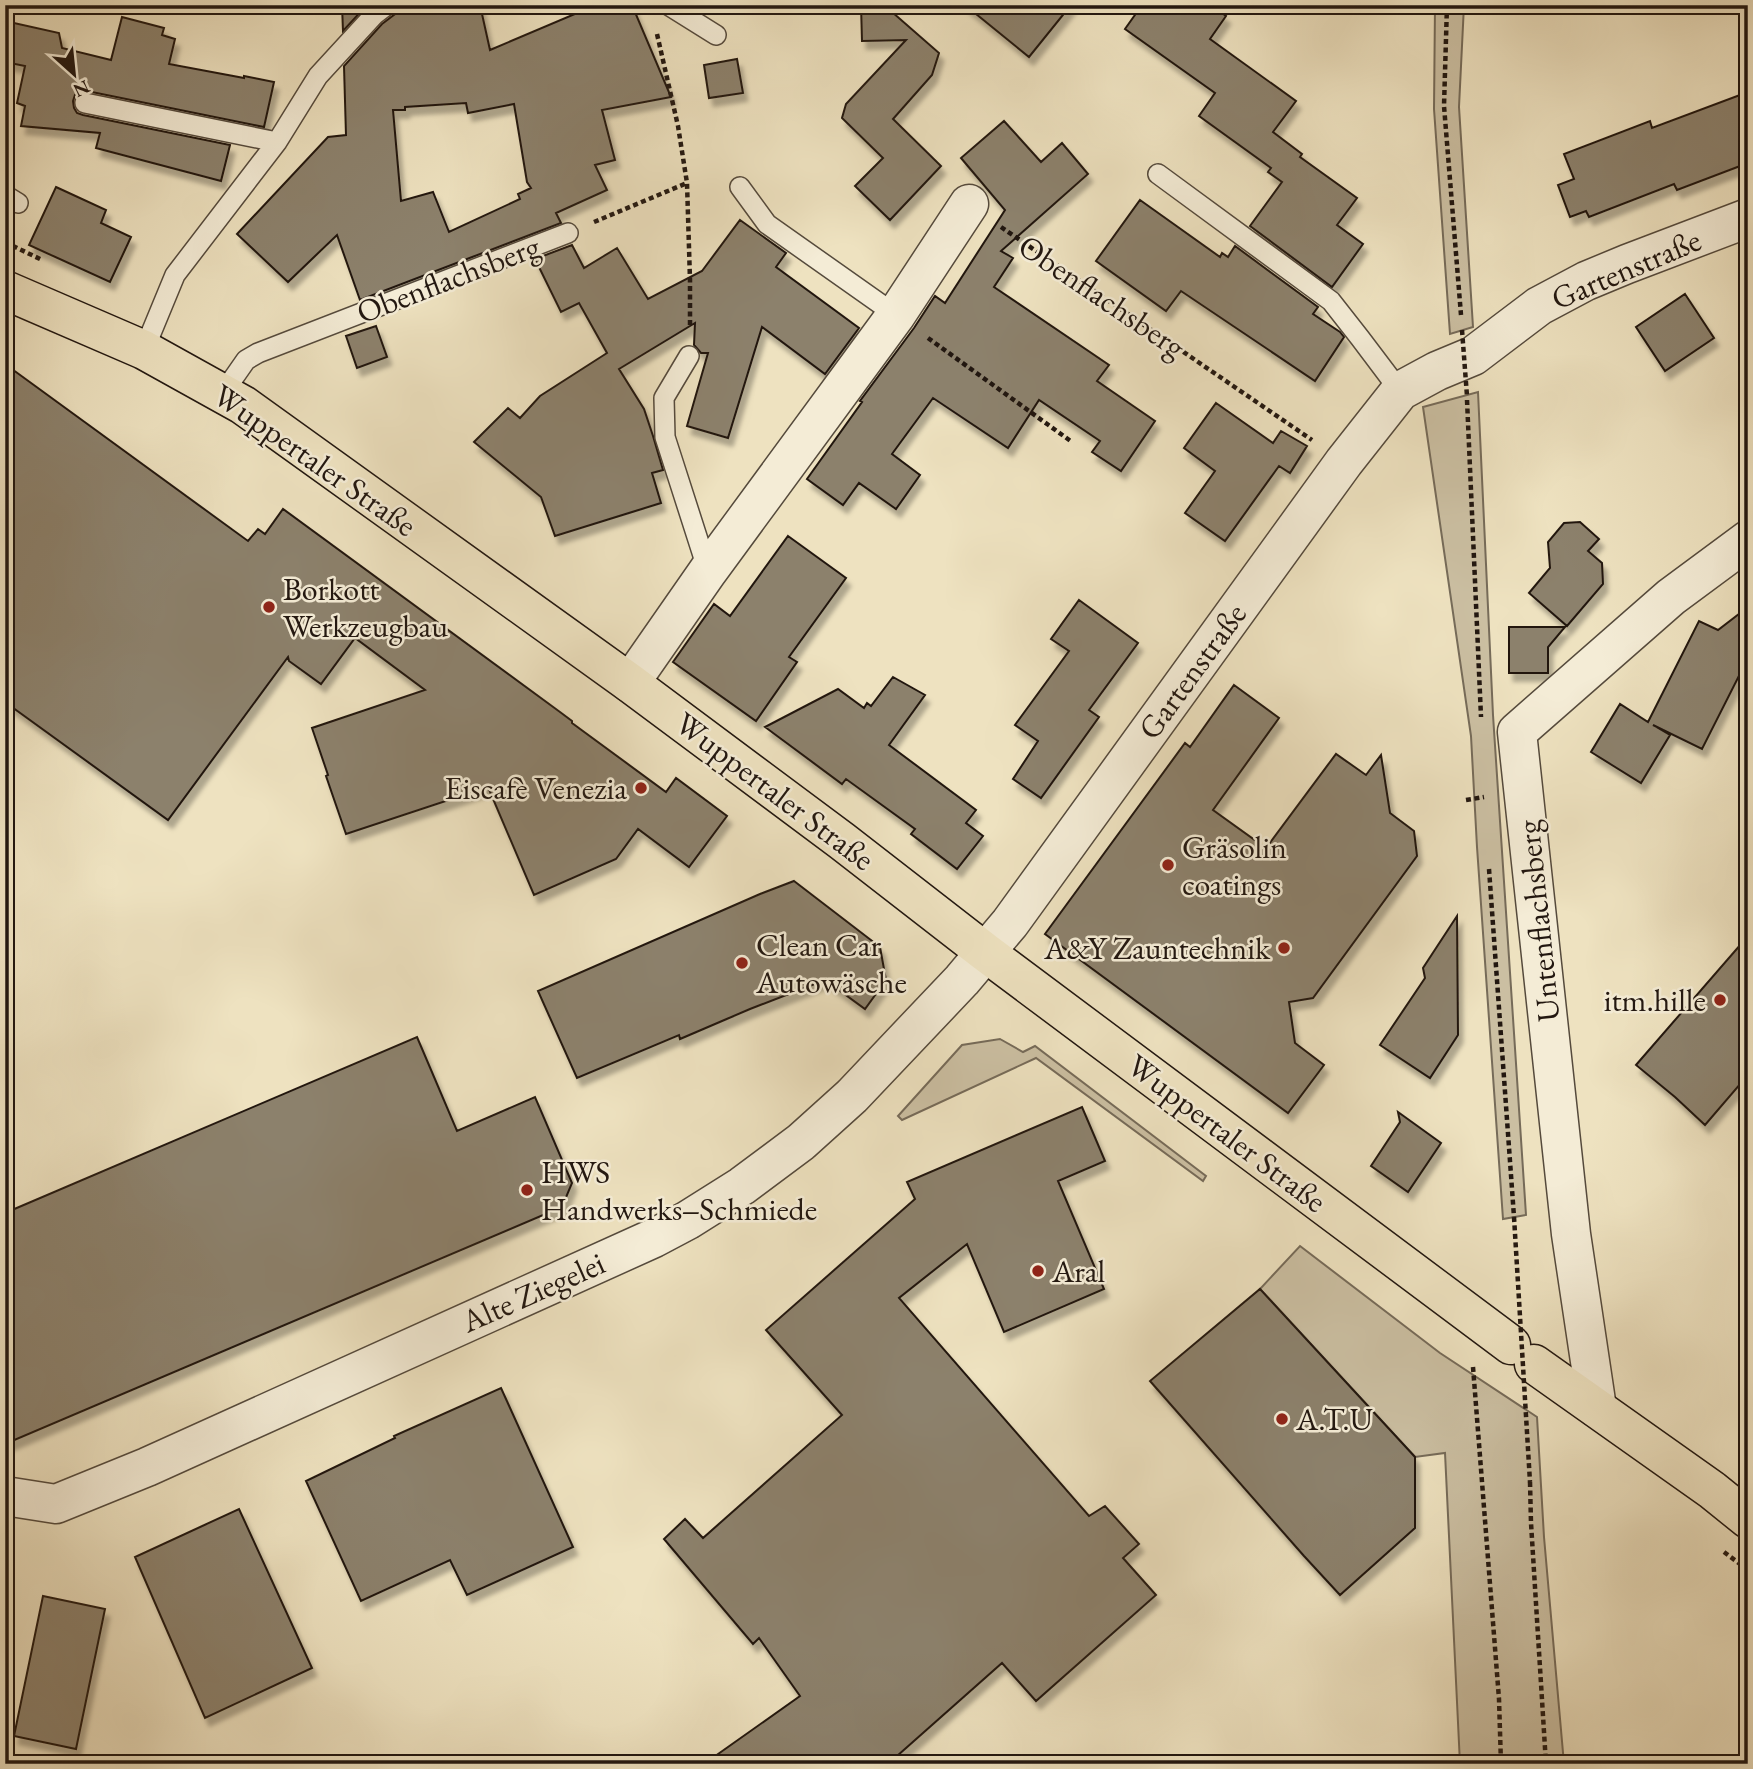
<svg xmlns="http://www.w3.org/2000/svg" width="1753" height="1769" viewBox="0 0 1753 1769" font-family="'EB Garamond',serif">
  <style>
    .green { fill: #cbbfa2; stroke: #766b59; stroke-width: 2 }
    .building { fill: #8c816c; stroke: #221710; stroke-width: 2; fill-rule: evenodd; filter: url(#shadow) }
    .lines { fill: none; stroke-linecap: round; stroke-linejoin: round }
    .service-casing { stroke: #554a3c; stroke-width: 22 }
    .minor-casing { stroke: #554a3c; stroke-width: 41 }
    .primary-casing { stroke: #221710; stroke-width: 41 }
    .path { stroke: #221710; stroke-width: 4.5; stroke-dasharray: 5 3.5; stroke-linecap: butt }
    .service { stroke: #f4ecd6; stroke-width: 19 }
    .minor { stroke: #f4ecd6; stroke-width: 38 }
    .primary { stroke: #eee2c0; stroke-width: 38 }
    .path-bridge { stroke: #221710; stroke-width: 4.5; stroke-dasharray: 5 3.5; stroke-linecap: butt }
    .poi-dot { fill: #8f2418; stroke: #f4ecd6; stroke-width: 2.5 }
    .labels { text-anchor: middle; stroke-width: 5; stroke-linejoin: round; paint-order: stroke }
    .street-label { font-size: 32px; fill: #221710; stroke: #f4ecd6 }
    .poi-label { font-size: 32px; fill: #221710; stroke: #f4ecd6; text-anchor: start }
  </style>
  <defs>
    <filter id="shadow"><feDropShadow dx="4.5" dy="8" stdDeviation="2" flood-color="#0004"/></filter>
  </defs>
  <rect width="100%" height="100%" fill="#eee2c0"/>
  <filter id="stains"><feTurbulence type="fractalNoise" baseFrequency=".00286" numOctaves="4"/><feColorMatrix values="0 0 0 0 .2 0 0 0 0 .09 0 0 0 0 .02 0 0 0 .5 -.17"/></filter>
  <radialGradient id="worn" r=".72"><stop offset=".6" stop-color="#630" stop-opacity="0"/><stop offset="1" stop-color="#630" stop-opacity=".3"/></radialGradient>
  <!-- green -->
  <path class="green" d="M 1435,5 L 1464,5 L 1459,107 L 1473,327 L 1450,334 L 1434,109 Z
    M 1478,392 L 1493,715 L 1526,1215 L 1503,1219 L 1477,847 L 1471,736 L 1423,407 Z
    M 1000,1039 L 1023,1052 L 1035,1046 L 1206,1176 L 1203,1181 L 1036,1058 L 902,1120 L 898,1116 L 962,1045 Z
    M 1300,1246 L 1440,1353 L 1537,1417 L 1544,1537 L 1564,1764 L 1460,1764 L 1445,1453 L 1415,1457 L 1260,1289 Z"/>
  <!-- building -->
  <path class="building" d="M 342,5 L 367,5 L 343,31 Z
    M 399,5 L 480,5 L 490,50 L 596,5 L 632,5 L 671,97 L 602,110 L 615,160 L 595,165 L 607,190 L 556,213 L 561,223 L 360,300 L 337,235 L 288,282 L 237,234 L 328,137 L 346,135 L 344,66 L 382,24 L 395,14 ZM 466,103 L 468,113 L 514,104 L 527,182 L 531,188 L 518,194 L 520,199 L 449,232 L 433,192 L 401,201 L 393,110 L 405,110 L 405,107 Z
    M 861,5 L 884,5 L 939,53 L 932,75 L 893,119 L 941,166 L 890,220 L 855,186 L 883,158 L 842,118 L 846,104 L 906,40 L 862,41 Z
    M 965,5 L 1071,5 L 1029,57 Z
    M 1142,5 L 1211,5 L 1226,16 L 1210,39 L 1296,101 L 1273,132 L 1302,154 L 1300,157 L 1357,198 L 1337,225 L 1363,244 L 1332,287 L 1250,226 L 1282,182 L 1268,172 L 1271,168 L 1199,116 L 1215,93 L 1125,29 Z
    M 122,17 L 164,28 L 162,35 L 175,39 L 169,64 L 244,78 L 244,76 L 274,82 L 264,127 L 87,91 L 80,92 L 75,95 L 73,101 L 74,108 L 77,113 L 83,115 L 230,145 L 221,181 L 96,148 L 100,133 L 21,126 L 25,106 L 17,103 L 25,66 L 5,62 L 5,21 L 59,33 L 62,48 L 111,60 Z
    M 737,59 L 743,93 L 709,98 L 704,65 Z
    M 1748,92 L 1748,163 L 1677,190 L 1674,184 L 1589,217 L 1586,211 L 1570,217 L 1558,185 L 1574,179 L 1564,154 L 1650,121 L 1652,128 Z
    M 1004,121 L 1041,162 L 1062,143 L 1088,174 L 1001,251 L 1013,258 L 994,287 L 1109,365 L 1097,381 L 1155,421 L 1121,471 L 1092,452 L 1100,441 L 1039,400 L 1008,448 L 933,398 L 892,454 L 920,475 L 896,509 L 859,483 L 843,505 L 807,479 L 862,402 L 860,401 L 914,328 L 935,296 L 945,303 L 1005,210 L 961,158 Z
    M 56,187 L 106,210 L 101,223 L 131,237 L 110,282 L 29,245 Z
    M 1140,200 L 1220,257 L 1222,253 L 1228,257 L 1235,246 L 1318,307 L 1313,314 L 1340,332 L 1344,337 L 1315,381 L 1181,291 L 1166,311 L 1096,261 Z
    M 740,220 L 786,253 L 776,267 L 859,328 L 825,374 L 762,327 L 728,438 L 687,426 L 708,353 L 701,353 L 694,345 L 695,323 L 619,369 L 644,409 L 653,436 L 663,470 L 652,473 L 661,503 L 555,536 L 541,497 L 474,442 L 508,408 L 520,418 L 540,396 L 607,353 L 579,303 L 561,312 L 535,259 L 572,245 L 584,268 L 617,248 L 648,299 L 702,271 Z
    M 1685,294 L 1714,338 L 1665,371 L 1636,327 Z
    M 376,326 L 387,357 L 357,368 L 346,336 Z
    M 5,364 L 248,541 L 258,529 L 265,534 L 283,509 L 560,712 L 572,721 L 572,723 L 666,792 L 676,778 L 727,816 L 689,867 L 638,829 L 616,859 L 534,895 L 488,787 L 346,834 L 326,776 L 328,775 L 312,728 L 425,690 L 355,638 L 321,684 L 289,661 L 288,657 L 168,820 L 5,702 Z
    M 1216,403 L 1273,443 L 1281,431 L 1307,446 L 1290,473 L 1279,466 L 1225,541 L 1185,513 L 1215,471 L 1184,448 Z
    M 1580,522 L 1599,539 L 1588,551 L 1602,563 L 1603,584 L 1567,626 L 1529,593 L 1550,568 L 1548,542 L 1564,523 Z
    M 788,536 L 846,578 L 789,657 L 797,662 L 756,721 L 673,662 L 714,604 L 730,616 Z
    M 1079,600 L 1138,643 L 1089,710 L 1099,717 L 1041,798 L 1013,779 L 1038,741 L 1015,725 L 1069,651 L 1051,639 Z
    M 1748,607 L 1748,658 L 1702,749 L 1653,725 L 1670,735 L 1641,783 L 1591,752 L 1620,704 L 1648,722 L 1699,621 L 1718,630 Z
    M 1509,627 L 1565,627 L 1548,647 L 1548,673 L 1509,673 Z
    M 893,677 L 925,695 L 889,745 L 976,810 L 966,823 L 983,836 L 957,869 L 911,834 L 915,829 L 846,779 L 842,784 L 765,727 L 838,689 L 864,708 L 867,703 L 871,706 Z
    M 1234,685 L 1279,718 L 1213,810 L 1266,848 L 1336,754 L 1366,775 L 1381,755 L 1390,813 L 1414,831 L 1417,856 L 1313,998 L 1289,1002 L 1295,1043 L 1324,1065 L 1288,1113 L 1045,934 L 1185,743 L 1190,747 Z
    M 794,881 L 880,947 L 886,980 L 865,1009 L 825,980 L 750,1009 L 680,1039 L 679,1035 L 577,1078 L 538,991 L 760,894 Z
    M 1457,916 L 1458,1035 L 1430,1078 L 1380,1045 L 1425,978 L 1423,968 Z
    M 1748,936 L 1748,1075 L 1705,1125 L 1675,1097 L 1636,1065 Z
    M 417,1037 L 457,1131 L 535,1097 L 572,1183 L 562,1207 L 5,1444 L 5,1213 Z
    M 1082,1107 L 1105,1161 L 1058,1181 L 1104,1289 L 1004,1332 L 967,1244 L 899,1298 L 1089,1516 L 1105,1506 L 1139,1544 L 1123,1558 L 1156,1595 L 1036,1701 L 1002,1663 L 888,1764 L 704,1764 L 800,1696 L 759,1638 L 753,1644 L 664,1539 L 685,1519 L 703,1538 L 842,1415 L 766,1330 L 915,1199 L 907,1182 Z
    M 1398,1112 L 1441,1143 L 1408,1192 L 1371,1166 L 1400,1122 Z
    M 1260,1289 L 1415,1457 L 1415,1528 L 1340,1595 L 1304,1556 L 1150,1381 Z
    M 501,1388 L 573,1547 L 467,1595 L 450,1560 L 361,1601 L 306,1481 L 395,1438 L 394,1436 Z
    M 239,1509 L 312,1668 L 205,1718 L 135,1557 Z
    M 43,1596 L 105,1609 L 76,1749 L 14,1736 Z"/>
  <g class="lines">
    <defs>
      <path id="service" d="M 668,5 L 716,35
        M 85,103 L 277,142
        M 1158,174 L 1331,301 L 1360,338 L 1400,391
        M 740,187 L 767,224 L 896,315
        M 5,195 L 18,203
        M 144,350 L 175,275 L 277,142 L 318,76 L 374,15 L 387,5
        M 689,356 L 664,398 L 665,437 L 708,571
        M 223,393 L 246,360 L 258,353 L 568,233"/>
      <path id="minor" d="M 630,683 L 708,571 L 896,315 L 969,204
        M 1597,1408 L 1571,1234 L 1517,732 L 1671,597 L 1748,540
        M 5,1496 L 56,1504 L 147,1467 L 654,1238 L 688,1220 L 742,1186 L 801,1142 L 852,1096 L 962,980 L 1010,923 L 1344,462 L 1400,391 L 1437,371 L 1473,356 L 1539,306 L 1586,281 L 1627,264 L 1748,218"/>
      <path id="primary" d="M 5,290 L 144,350 L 243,405 L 630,683 L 842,841 L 985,952 L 1511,1345
        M 1534,1364 L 1712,1490 L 1748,1519"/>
    </defs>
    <!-- service casing -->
    <use href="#service" class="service-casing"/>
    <!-- minor casing -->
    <use href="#minor" class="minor-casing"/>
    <!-- primary casing -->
    <use href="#primary" class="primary-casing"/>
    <!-- path -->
    <path class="path" d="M 1447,5 L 1444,106 L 1461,315
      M 657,34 L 678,126 L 687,183 L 690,280 L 690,327
      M 594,222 L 687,183
      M 1001,227 L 1312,440
      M 5,242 L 42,260
      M 928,338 L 1072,442
      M 1467,400 L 1481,717
      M 1466,800 L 1484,797
      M 1489,869 L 1514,1217
      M 1473,1367 L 1499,1699 L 1501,1764
      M 1530,1482 L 1531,1523 L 1546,1764
      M 1724,1552 L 1748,1570"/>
    <!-- service -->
    <use href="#service" class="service"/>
    <!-- minor -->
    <use href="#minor" class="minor"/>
    <!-- primary -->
    <use href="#primary" class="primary"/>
    <!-- path-bridge -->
    <path class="path-bridge" d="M 1462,330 L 1467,396
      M 1514,1217 L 1530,1482"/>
  </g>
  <!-- markers -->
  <g class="poi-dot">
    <circle cx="269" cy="607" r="7"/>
    <circle cx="641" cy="788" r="7"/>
    <circle cx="1168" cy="865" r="7"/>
    <circle cx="1284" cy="948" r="7"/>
    <circle cx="742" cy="963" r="7"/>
    <circle cx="1720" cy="1000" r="7"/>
    <circle cx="527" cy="1190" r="7"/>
    <circle cx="1038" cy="1271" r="7"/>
    <circle cx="1282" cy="1419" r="7"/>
  </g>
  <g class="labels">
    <!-- street labels -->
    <g class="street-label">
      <text transform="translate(1626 269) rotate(-23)" y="11">Gartenstraße</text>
      <text transform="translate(448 279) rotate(-21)" y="11">Obenflachsberg</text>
      <text transform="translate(1102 296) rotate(34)" y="11">Obenflachsberg</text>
      <text transform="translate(315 460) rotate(35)" y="11">Wuppertaler Straße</text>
      <text transform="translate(1192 671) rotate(-54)" y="11">Gartenstraße</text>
      <text transform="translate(775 791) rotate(37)" y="11">Wuppertaler Straße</text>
      <text transform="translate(1538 921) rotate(-96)" y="11">Untenflachsberg</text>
      <text transform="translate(1227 1133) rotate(37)" y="11">Wuppertaler Straße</text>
      <text transform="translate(533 1292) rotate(-24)" y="11">Alte Ziegelei</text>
    </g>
    <!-- poi labels -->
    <g class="poi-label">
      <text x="283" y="600">Borkott<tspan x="283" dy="37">Werkzeugbau</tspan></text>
      <text x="627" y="799" text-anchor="end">Eiscafè Venezia</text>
      <text x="1182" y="858">Gräsolin<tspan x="1182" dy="37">coatings</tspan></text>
      <text x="756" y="956">Clean Car<tspan x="756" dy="37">Autowäsche</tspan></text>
      <text x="1270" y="959" text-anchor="end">A&amp;Y Zauntechnik</text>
      <text x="1706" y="1011" text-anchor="end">itm.hille</text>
      <text x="541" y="1183">HWS<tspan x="541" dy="37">Handwerks‒Schmiede</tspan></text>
      <text x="1052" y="1282">Aral</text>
      <text x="1296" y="1430">A.T.U</text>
    </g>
  </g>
  <!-- margin -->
  <rect width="1753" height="1769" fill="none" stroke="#eee2c0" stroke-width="28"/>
  <rect x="7" y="7" width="1739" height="1755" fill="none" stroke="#221710" stroke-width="3.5"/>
  <rect x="14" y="14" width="1725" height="1741" fill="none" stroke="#221710" stroke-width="2"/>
  <!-- north arrow -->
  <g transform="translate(74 74) rotate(153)" stroke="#f4ecd6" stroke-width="5" paint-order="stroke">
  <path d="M0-5L12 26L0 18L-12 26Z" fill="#221710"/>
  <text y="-10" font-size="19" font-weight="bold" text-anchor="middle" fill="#221710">N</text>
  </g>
  <rect width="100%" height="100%" filter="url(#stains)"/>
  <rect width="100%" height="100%" fill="url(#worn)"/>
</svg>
